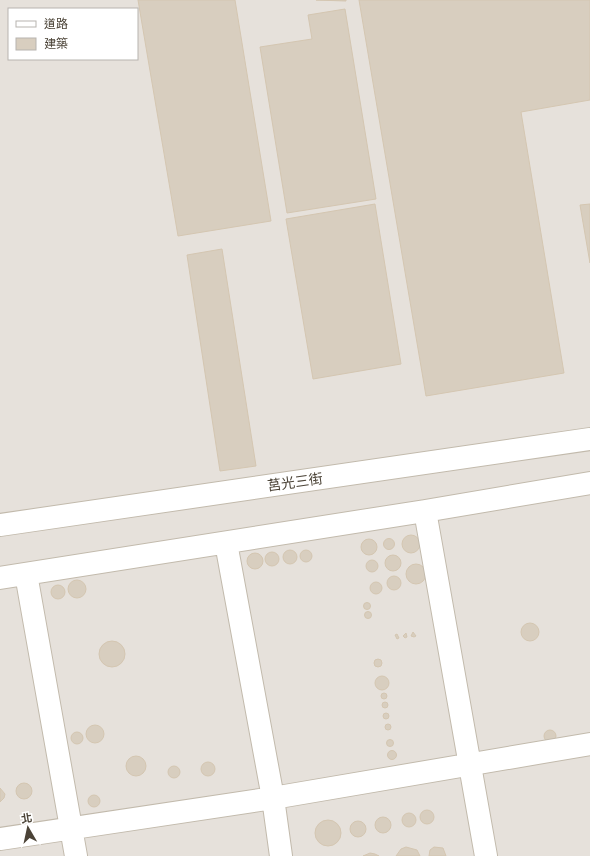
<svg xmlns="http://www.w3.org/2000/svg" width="590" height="856" viewBox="0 0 590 856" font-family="Manrope,'Noto Sans TC',sans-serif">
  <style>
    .industrial { fill: #e6e1db; fill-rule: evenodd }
    .building { fill: #d8cebf; stroke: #d4c6b1 }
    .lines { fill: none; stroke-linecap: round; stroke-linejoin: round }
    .minor-casing { stroke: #c2baac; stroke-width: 24 }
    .minor { stroke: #fff; stroke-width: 22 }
    .labels { text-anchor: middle; stroke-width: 3; stroke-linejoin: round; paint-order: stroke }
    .street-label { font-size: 14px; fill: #4b4337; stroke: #fff }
  </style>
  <rect width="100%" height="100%" fill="#f6f2ea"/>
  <!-- industrial -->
  <path class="industrial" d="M 0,0 L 590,0 L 590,856 L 0,856 ZM 9,9 L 137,9 L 137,59 L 9,59 Z"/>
  <!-- building -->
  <path class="building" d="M 138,0 L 235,0 L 271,221 L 178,236 Z
    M 316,0 L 346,0 L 346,1 Z
    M 359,0 L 590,0 L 590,100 L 521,112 L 564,373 L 426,396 Z
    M 345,9 L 376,199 L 287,213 L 260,47 L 312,39 L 308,15 Z
    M 375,204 L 401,364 L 313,379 L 286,219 Z
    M 590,204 L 590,263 L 580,205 Z
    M 222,249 L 256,466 L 220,471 L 187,255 Z
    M402 544a9 9 0 1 1 18 0a9 9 0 1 1-18 0Z
    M383.5 544a5.5 5.5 0 1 1 11 0a5.5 5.5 0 1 1-11 0Z
    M361 547a8 8 0 1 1 16 0a8 8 0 1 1-16 0Z
    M300 556a6 6 0 1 1 12 0a6 6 0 1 1-12 0Z
    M283 557a7 7 0 1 1 14 0a7 7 0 1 1-14 0Z
    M265 559a7 7 0 1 1 14 0a7 7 0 1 1-14 0Z
    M247 561a8 8 0 1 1 16 0a8 8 0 1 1-16 0Z
    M385 563a8 8 0 1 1 16 0a8 8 0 1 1-16 0Z
    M366 566a6 6 0 1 1 12 0a6 6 0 1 1-12 0Z
    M406 574a10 10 0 1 1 20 0a10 10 0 1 1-20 0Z
    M387 583a7 7 0 1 1 14 0a7 7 0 1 1-14 0Z
    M68 589a9 9 0 1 1 18 0a9 9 0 1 1-18 0Z
    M370 588a6 6 0 1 1 12 0a6 6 0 1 1-12 0Z
    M51 592a7 7 0 1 1 14 0a7 7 0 1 1-14 0Z
    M363.5 606a3.5 3.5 0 1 1 7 0a3.5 3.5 0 1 1-7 0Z
    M364.5 615a3.5 3.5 0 1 1 7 0a3.5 3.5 0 1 1-7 0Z
    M521 632a9 9 0 1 1 18 0a9 9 0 1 1-18 0Z
    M 413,632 L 416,636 L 414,637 L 411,636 Z
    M 406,633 L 407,637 L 405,638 L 403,636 Z
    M 397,634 L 399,638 L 397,639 L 395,635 Z
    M99 654a13 13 0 1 1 26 0a13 13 0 1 1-26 0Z
    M374 663a4 4 0 1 1 8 0a4 4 0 1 1-8 0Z
    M375 683a7 7 0 1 1 14 0a7 7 0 1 1-14 0Z
    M381 696a3 3 0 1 1 6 0a3 3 0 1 1-6 0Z
    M382 705a3 3 0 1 1 6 0a3 3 0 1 1-6 0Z
    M383 716a3 3 0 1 1 6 0a3 3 0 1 1-6 0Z
    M385 727a3 3 0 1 1 6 0a3 3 0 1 1-6 0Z
    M86 734a9 9 0 1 1 18 0a9 9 0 1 1-18 0Z
    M544 736a6 6 0 1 1 12 0a6 6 0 1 1-12 0Z
    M71 738a6 6 0 1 1 12 0a6 6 0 1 1-12 0Z
    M386.5 743a3.5 3.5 0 1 1 7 0a3.5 3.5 0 1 1-7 0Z
    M387.5 755a4.5 4.5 0 1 1 9 0a4.5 4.5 0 1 1-9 0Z
    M126 766a10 10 0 1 1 20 0a10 10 0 1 1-20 0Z
    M201 769a7 7 0 1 1 14 0a7 7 0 1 1-14 0Z
    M168 772a6 6 0 1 1 12 0a6 6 0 1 1-12 0Z
    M16 791a8 8 0 1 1 16 0a8 8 0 1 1-16 0Z
    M 0,788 L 5,794 L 4,798 L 0,802 Z
    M88 801a6 6 0 1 1 12 0a6 6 0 1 1-12 0Z
    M420 817a7 7 0 1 1 14 0a7 7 0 1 1-14 0Z
    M402 820a7 7 0 1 1 14 0a7 7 0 1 1-14 0Z
    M375 825a8 8 0 1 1 16 0a8 8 0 1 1-16 0Z
    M315 833a13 13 0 1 1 26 0a13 13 0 1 1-26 0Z
    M350 829a8 8 0 1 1 16 0a8 8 0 1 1-16 0Z
    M 406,847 L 417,850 L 420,856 L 396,856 L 401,849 Z
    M 434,847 L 443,848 L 446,856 L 429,856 L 430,850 Z
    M 370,853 L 375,854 L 379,856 L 363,856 Z"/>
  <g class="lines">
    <defs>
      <path id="minor" d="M 425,511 L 486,856
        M 0,525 L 590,439
        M 226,543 L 273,798 L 281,856
        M 26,574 L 76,856
        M 0,578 L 425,511 L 590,483
        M 0,839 L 273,798 L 590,744"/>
    </defs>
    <!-- minor casing -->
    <use href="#minor" class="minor-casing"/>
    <!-- minor -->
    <use href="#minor" class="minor"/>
  </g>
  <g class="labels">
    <!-- street labels -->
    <g class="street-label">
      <text transform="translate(295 482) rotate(-8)" y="5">莒光三街</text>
    </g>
  </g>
  <!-- legend -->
  <rect x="8" y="8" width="130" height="52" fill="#ffffff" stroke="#b7b4af"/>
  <rect x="16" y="21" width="20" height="6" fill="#ffffff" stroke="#b7b4af"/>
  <text x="44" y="28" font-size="12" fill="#4b4337">道路</text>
  <rect x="16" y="38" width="20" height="12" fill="#d8cebf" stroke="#b7b4af"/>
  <text x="44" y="48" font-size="12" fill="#4b4337">建築</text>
  <!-- north arrow -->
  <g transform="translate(28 828) rotate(351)" stroke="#ffffff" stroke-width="3" paint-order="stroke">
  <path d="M0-3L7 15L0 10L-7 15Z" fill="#4b4337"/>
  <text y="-6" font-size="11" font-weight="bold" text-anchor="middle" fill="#4b4337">北</text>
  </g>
</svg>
